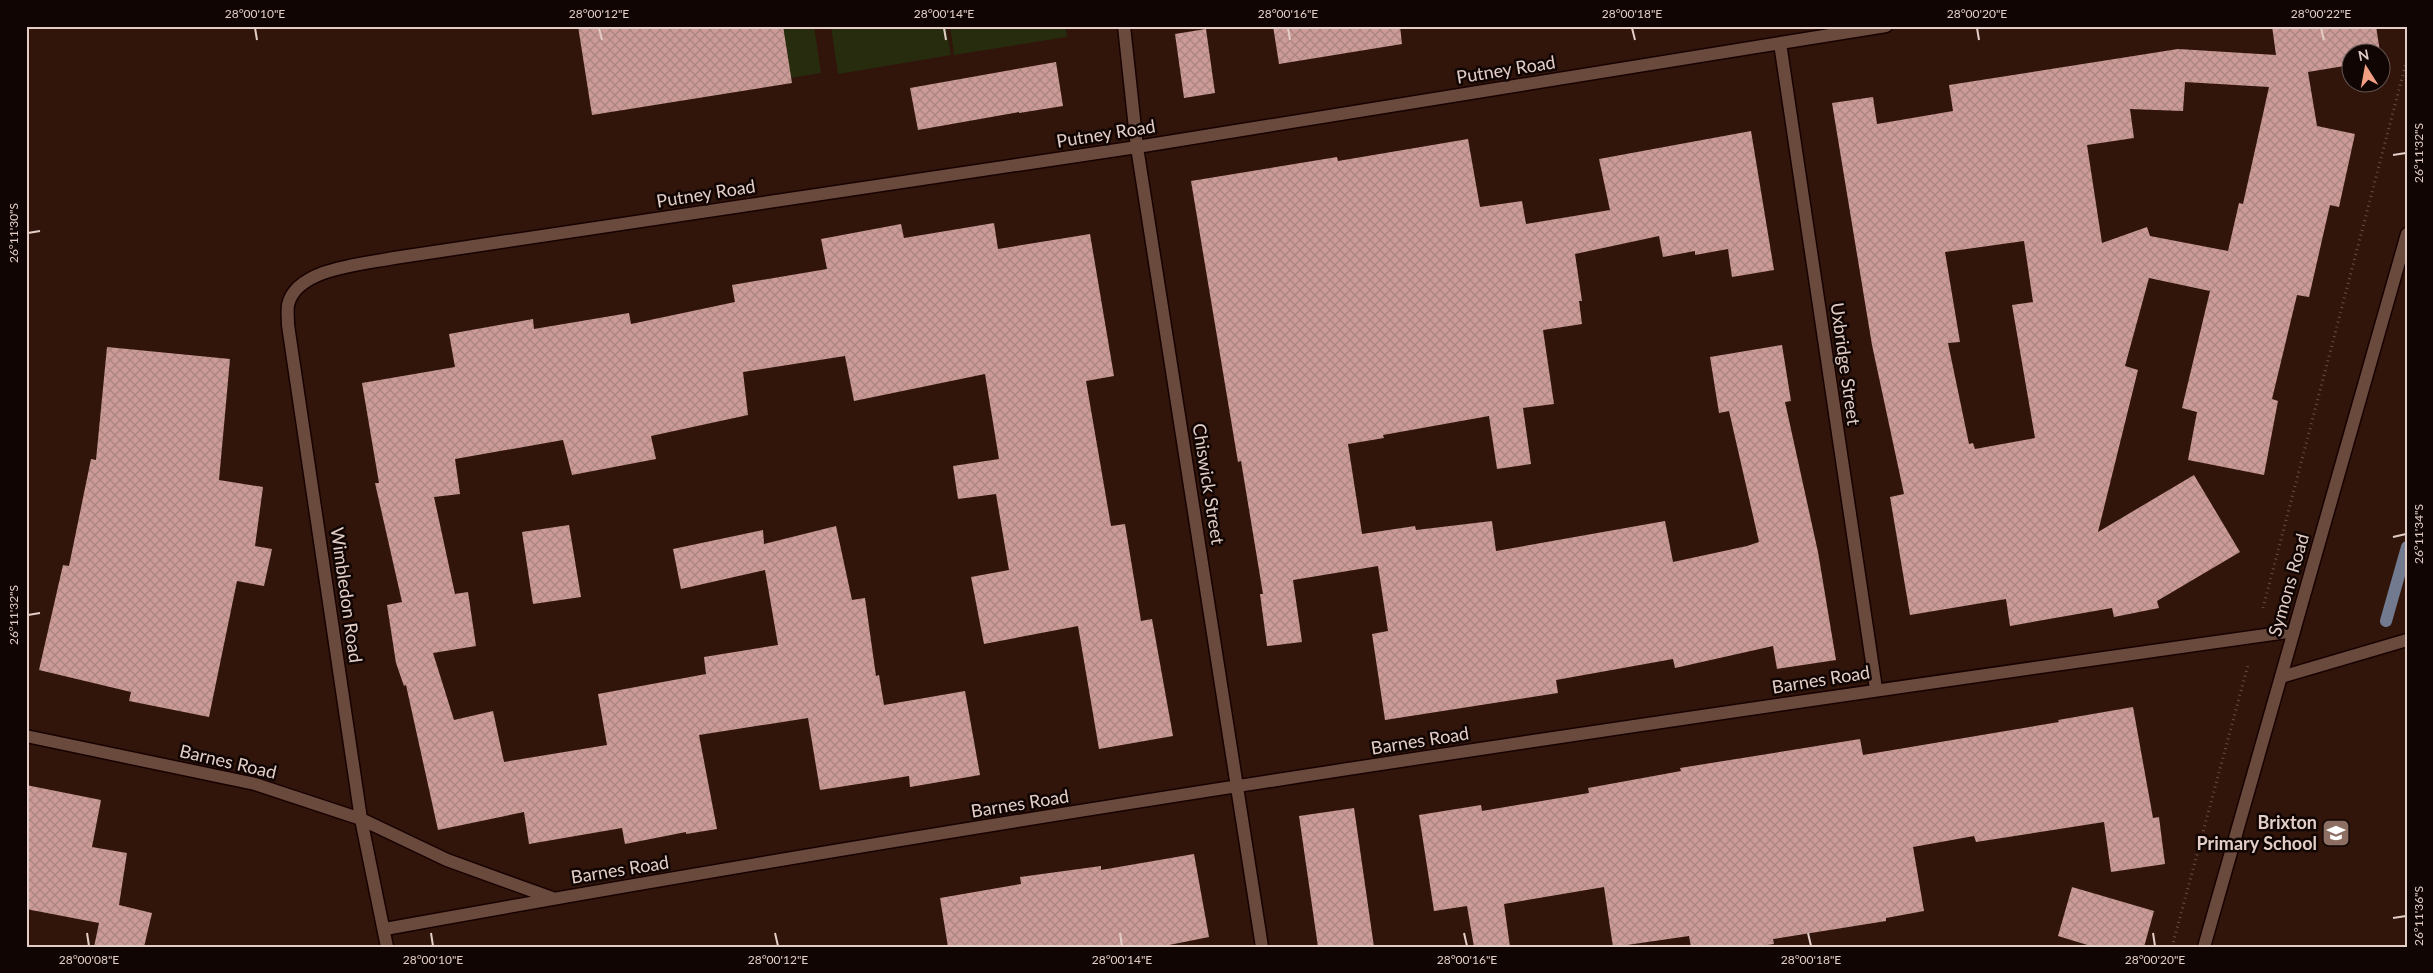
<svg xmlns="http://www.w3.org/2000/svg" width="2433" height="973" viewBox="0 0 2433 973" font-family="Lato,sans-serif">
  <style>
    .pitch { fill: #282c0e }
    .lines { fill: none; stroke-linecap: round; stroke-linejoin: round }
    .stream { stroke: #717a8e; stroke-width: 12 }
    .building { fill: url(#building-cross-hatch); fill-rule: evenodd }
    .lane-casing { stroke: #170200; stroke-width: 15 }
    .street-casing { stroke: #170200; stroke-width: 15 }
    .secondary-casing { stroke: #170200; stroke-width: 15 }
    .path { stroke: #664d44; stroke-width: 3; stroke-dasharray: 1 4; stroke-linecap: butt }
    .lane { stroke: #6b4a3e; stroke-width: 12 }
    .street { stroke: #6b4a3e; stroke-width: 12 }
    .secondary { stroke: #6b4a3e; stroke-width: 12 }
    .ticks { fill: none; stroke: #e2cec7; stroke-width: 2 }
    .labels { text-anchor: middle; stroke-width: 5; stroke-linejoin: round; paint-order: stroke }
    .street-label { font-size: 18px; fill: #e2cec7; stroke: #100503 }
    .poi-label { font-size: 18px; font-weight: bold; fill: #e2cec7; stroke: #100503; text-anchor: end }
    .neatline { fill: none; stroke: #e2cec7; stroke-width: 2 }
    .ticks-label { font-size: 12px; text-anchor: middle; fill: #e2cec7 }
  </style>
  <defs>
    <pattern id="building-cross-hatch" width="8" height="8" patternUnits="userSpaceOnUse" patternTransform="scale(1.25)"><rect width="8" height="8" fill="#cc9b98"/><path d="M0 0l8 8M0 8l8-8" fill="none" stroke="#aa8481"/></pattern>
  </defs>
  <rect width="100%" height="100%" fill="#31150b"/>
  <!-- pitch -->
  <path class="pitch" d="M 698,26 L 814,26 L 821,73 L 709,91 Z
    M 831,26 L 946,26 L 951,55 L 838,74 Z
    M 950,26 L 1065,26 L 1067,37 L 954,55 Z"/>
  <g class="lines">
    <!-- stream -->
    <path class="stream" d="M 2386,621 L 2407,547"/>
  </g>
  <!-- building -->
  <path class="building" d="M 578,26 L 783,26 L 792,83 L 592,115 Z
    M 1273,26 L 1400,26 L 1402,44 L 1279,64 Z
    M 2272,26 L 2376,26 L 2380,52 L 2350,52 L 2350,65 L 2308,72 L 2317,126 L 2355,134 L 2339,207 L 2330,205 L 2309,297 L 2297,295 L 2272,399 L 2278,401 L 2264,475 L 2188,460 L 2197,412 L 2182,408 L 2210,291 L 2149,278 L 2125,366 L 2138,370 L 2098,532 L 2194,475 L 2240,552 L 2157,601 L 2159,608 L 2114,617 L 2112,608 L 2010,626 L 2006,599 L 1910,615 L 1890,497 L 1904,494 L 1872,345 L 1832,103 L 1873,97 L 1877,124 L 1953,111 L 1949,85 L 2178,49 L 2276,55 ZM 2185,82 L 2269,87 L 2243,204 L 2239,203 L 2228,251 L 2150,236 L 2147,227 L 2102,243 L 2087,145 L 2134,138 L 2130,109 L 2183,111 ZM 2024,241 L 2033,302 L 2012,305 L 2035,438 L 1975,449 L 1973,443 L 1969,444 L 1948,343 L 1960,342 L 1945,252 Z
    M 1206,29 L 1215,93 L 1184,98 L 1175,34 Z
    M 1056,62 L 1063,106 L 1019,113 L 1019,112 L 918,130 L 910,88 Z
    M 1751,131 L 1774,270 L 1732,277 L 1728,249 L 1695,255 L 1695,251 L 1663,257 L 1659,236 L 1575,254 L 1582,301 L 1579,301 L 1582,324 L 1543,330 L 1554,404 L 1523,408 L 1531,464 L 1497,469 L 1489,416 L 1383,435 L 1384,438 L 1348,444 L 1362,534 L 1415,526 L 1416,530 L 1492,521 L 1496,551 L 1665,521 L 1673,562 L 1747,546 L 1759,542 L 1729,411 L 1719,413 L 1710,357 L 1782,345 L 1791,401 L 1785,402 L 1818,552 L 1836,660 L 1777,669 L 1773,646 L 1675,668 L 1673,659 L 1556,680 L 1558,693 L 1385,720 L 1372,634 L 1388,631 L 1378,566 L 1293,580 L 1302,642 L 1267,646 L 1260,594 L 1263,594 L 1241,461 L 1238,462 L 1191,181 L 1337,157 L 1338,161 L 1468,139 L 1480,207 L 1522,201 L 1526,224 L 1610,210 L 1599,159 Z
    M 994,223 L 998,249 L 1090,234 L 1114,376 L 1086,381 L 1111,526 L 1125,524 L 1141,621 L 1152,619 L 1173,736 L 1099,749 L 1078,626 L 984,644 L 971,577 L 1009,570 L 996,494 L 958,499 L 953,466 L 999,459 L 985,374 L 854,401 L 845,356 L 743,372 L 748,415 L 651,436 L 656,459 L 572,475 L 563,440 L 455,459 L 460,494 L 434,497 L 455,594 L 468,592 L 476,646 L 433,653 L 454,720 L 493,711 L 504,762 L 607,745 L 598,694 L 706,674 L 704,657 L 778,645 L 765,570 L 681,589 L 673,549 L 763,530 L 764,544 L 836,526 L 852,600 L 865,598 L 876,676 L 879,675 L 884,705 L 965,691 L 980,775 L 910,787 L 909,776 L 820,790 L 808,718 L 699,735 L 717,829 L 686,834 L 686,832 L 625,844 L 622,828 L 529,844 L 524,812 L 438,830 L 406,685 L 404,686 L 396,663 L 387,605 L 402,602 L 375,483 L 379,483 L 362,383 L 455,367 L 449,334 L 533,319 L 534,329 L 629,313 L 631,324 L 735,302 L 732,285 L 827,269 L 821,239 L 901,224 L 904,238 Z
    M 107,347 L 230,359 L 219,480 L 263,487 L 255,546 L 272,549 L 264,586 L 237,581 L 209,717 L 129,701 L 131,692 L 39,670 L 63,565 L 69,566 L 91,459 L 96,460 Z
    M 569,525 L 581,597 L 533,604 L 522,532 Z
    M 2133,707 L 2153,818 L 2159,817 L 2165,864 L 2111,872 L 2104,822 L 1976,842 L 1974,836 L 1913,847 L 1924,911 L 1886,918 L 1886,921 L 1773,939 L 1774,944 L 1752,947 L 1691,947 L 1689,936 L 1613,947 L 1604,887 L 1504,904 L 1510,947 L 1474,947 L 1467,906 L 1434,911 L 1419,815 L 1481,805 L 1482,811 L 1589,793 L 1588,788 L 1681,771 L 1680,768 L 1860,739 L 1863,755 L 2059,722 L 2058,720 Z
    M 26,785 L 101,800 L 92,847 L 127,853 L 119,905 L 152,913 L 144,947 L 94,947 L 99,923 L 26,909 Z
    M 1354,808 L 1374,947 L 1318,947 L 1299,816 Z
    M 1194,854 L 1209,937 L 1159,947 L 948,947 L 940,898 L 1021,884 L 1020,877 L 1101,866 L 1101,870 Z
    M 2072,887 L 2154,911 L 2144,947 L 2094,947 L 2058,936 Z"/>
  <g class="lines">
    <defs>
      <path id="lane" d="M 2281,677 L 2407,640"/>
      <path id="street" d="M 1124,26 L 1137,147 L 1262,947
        M 1780,43 L 1876,689
        M 26,736 L 255,784 L 361,819 L 447,860 L 552,898
        M 385,929 C 1018,814 1656,721 2294,631
        M 387,947 L 361,819 L 288,325 C 288,319 287,311 288,305 C 296,268 364,264 394,258 L 1137,147 L 1886,26"/>
      <path id="secondary" d="M 2204,947 L 2407,234"/>
    </defs>
    <!-- lane casing -->
    <use href="#lane" class="lane-casing"/>
    <!-- street casing -->
    <use href="#street" class="street-casing"/>
    <!-- secondary casing -->
    <use href="#secondary" class="secondary-casing"/>
    <!-- path -->
    <path class="path" d="M 2263,608 L 2407,59
      M 2172,947 L 2248,665"/>
    <!-- lane -->
    <use href="#lane" class="lane"/>
    <!-- street -->
    <use href="#street" class="street"/>
    <!-- secondary -->
    <use href="#secondary" class="secondary"/>
  </g>
  <!-- ticks -->
  <path class="ticks" d="M 255,28 L 257,40M 599,28 L 602,40M 944,28 L 946,40M 1288,28 L 1290,40M 1632,28 L 1635,40M 1977,28 L 1979,40M 2321,28 L 2324,40M 2393,155 L 2406,153M 28,233 L 40,231M 2393,537 L 2406,534M 28,615 L 40,613M 2393,918 L 2406,916M 87,933 L 89,946M 431,933 L 433,946M 775,933 L 778,946M 1120,933 L 1122,946M 1464,933 L 1467,946M 1808,933 L 1811,946M 2153,933 L 2155,946"/>
  <!-- icons -->
  <defs>
    <symbol id="school-square" viewBox="-11 -11 22 22"><rect x="-9" y="-9" width="18" height="18" rx="4" fill="#8d6e63" stroke="#100503"/><path d="M0-5L7-2L0 1L-7-2ZM-4 1L0 2.5L4 1V4Q0 6-4 4Z" fill="#fff"/></symbol>
  </defs>
  <g fill-rule="evenodd">
    <use href="#school-square" x="2320" y="817" width="32" height="32"/>
  </g>
  <g class="labels">
    <!-- street labels -->
    <g class="street-label">
      <text transform="translate(1506 70) rotate(-9)" y="6">Putney Road</text>
      <text transform="translate(1106 134) rotate(-9)" y="6">Putney Road</text>
      <text transform="translate(706 194) rotate(-9)" y="6">Putney Road</text>
      <text transform="translate(1845 364) rotate(82)" y="6">Uxbridge Street</text>
      <text transform="translate(1208 484) rotate(81)" y="6">Chiswick Street</text>
      <text transform="translate(2289 585) rotate(-74)" y="6">Symons Road</text>
      <text transform="translate(346 595) rotate(82)" y="6">Wimbledon Road</text>
      <text transform="translate(1821 680) rotate(-9)" y="6">Barnes Road</text>
      <text transform="translate(1420 741) rotate(-9)" y="6">Barnes Road</text>
      <text transform="translate(228 762) rotate(13)" y="6">Barnes Road</text>
      <text transform="translate(1020 804) rotate(-9)" y="6">Barnes Road</text>
      <text transform="translate(620 870) rotate(-9)" y="6">Barnes Road</text>
    </g>
    <!-- poi labels -->
    <g class="poi-label">
      <text x="2317" y="829">Brixton<tspan x="2317" dy="21">Primary School</tspan></text>
    </g>
  </g>
  <!-- border -->
  <rect width="2433" height="973" fill="none" stroke="#100503" stroke-width="55"/>
  <!-- north arrow -->
  <g transform="translate(2366 68) rotate(349)"><circle r="24" fill="#100503" stroke="#645551"/>
  <path d="M0-4L9 19L0 12L-9 19Z" fill="#f39f84"/>
  <text y="-8" font-size="14" font-weight="bold" text-anchor="middle" fill="#e2cec7">N</text>
  </g>
  <rect x="28" y="28" width="2378" height="918" class="neatline"/>
  <g class="ticks-label">
    <text x="255" y="18">28°00'10"E</text>
    <text x="599" y="18">28°00'12"E</text>
    <text x="944" y="18">28°00'14"E</text>
    <text x="1288" y="18">28°00'16"E</text>
    <text x="1632" y="18">28°00'18"E</text>
    <text x="1977" y="18">28°00'20"E</text>
    <text x="2321" y="18">28°00'22"E</text>
    <text transform="translate(2419 153) rotate(-90)" y="4">26°11'32"S</text>
    <text transform="translate(14 233) rotate(-90)" y="4">26°11'30"S</text>
    <text transform="translate(2419 534) rotate(-90)" y="4">26°11'34"S</text>
    <text transform="translate(14 615) rotate(-90)" y="4">26°11'32"S</text>
    <text transform="translate(2419 916) rotate(-90)" y="4">26°11'36"S</text>
    <text x="89" y="964">28°00'08"E</text>
    <text x="433" y="964">28°00'10"E</text>
    <text x="778" y="964">28°00'12"E</text>
    <text x="1122" y="964">28°00'14"E</text>
    <text x="1467" y="964">28°00'16"E</text>
    <text x="1811" y="964">28°00'18"E</text>
    <text x="2155" y="964">28°00'20"E</text>
  </g>
</svg>
